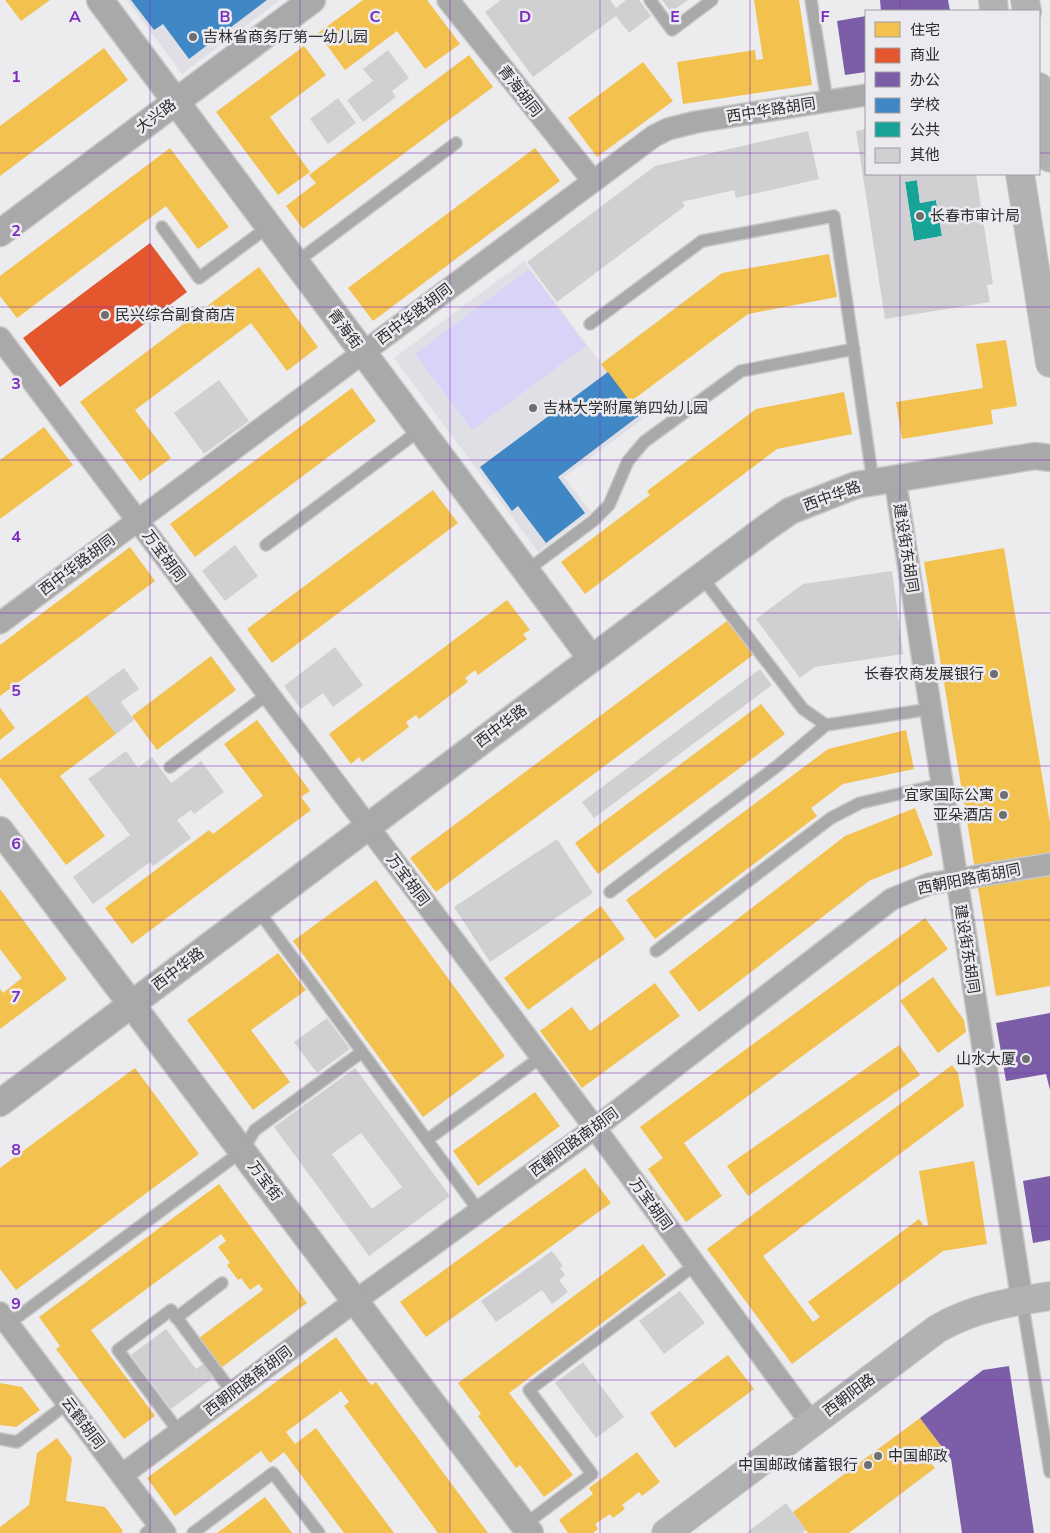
<svg xmlns="http://www.w3.org/2000/svg" width="1050" height="1533" viewBox="0 0 1050 1533" font-family="'Nunito Sans','Noto Sans SC',sans-serif">
  <style>
    .built { fill: #e0dfe6 }
    .green { fill: #d8d4f7 }
    .homes { fill: #f2c14e }
    .shops { fill: #e4572e }
    .offices { fill: #7b5ea7 }
    .schools { fill: #3f88c5 }
    .public { fill: #17a398 }
    .building { fill: #d0cfd1; fill-rule: evenodd }
    .lines { fill: none; stroke-linecap: round; stroke-linejoin: round }
    .service-casing { stroke: #c9c9cb; stroke-width: 14 }
    .minor-casing { stroke: #c9c9cb; stroke-width: 24 }
    .tertiary-casing { stroke: #c9c9cb; stroke-width: 29 }
    .secondary-casing { stroke: #c9c9cb; stroke-width: 30 }
    .service { stroke: #a9a9a9; stroke-width: 11 }
    .minor { stroke: #a9a9a9; stroke-width: 21 }
    .tertiary { stroke: #a9a9a9; stroke-width: 26 }
    .secondary { stroke: #b2b2b3; stroke-width: 28 }
    .grid { fill: none; stroke: #7b2cbf; stroke-width: 1; stroke-opacity: 0.55 }
    .poi-dot { fill: #6f6f71; stroke: #ebebef; stroke-width: 2 }
    .labels { text-anchor: middle; stroke-width: 5; stroke-linejoin: round; paint-order: stroke }
    .poi-label { font-size: 15px; fill: #2c2b2d; stroke: #ebebef; text-anchor: start }
    .street-label { font-size: 15px; fill: #2c2b2d; stroke: #ebebef }
    .grid-label { font-size: 16px; text-anchor: middle; font-weight: bold; fill: #7b2cbf; stroke: #ebebef; stroke-width: 5; stroke-linejoin: round; paint-order: stroke }
  </style>
  <rect width="100%" height="100%" fill="#ececee"/>
  <!-- built -->
  <path class="built" d="M 127,0 L 280,0 L 182,74 Z
    M 524,261 L 643,419 L 564,477 L 591,512 L 538,552 L 394,358 Z"/>
  <!-- green -->
  <path class="green" d="M 529,269 L 586,346 L 472,430 L 415,354 Z"/>
  <!-- homes -->
  <path class="homes" d="M 5,0 L 50,0 L 21,21 Z
    M 363,0 L 427,0 L 460,44 L 425,69 L 397,31 L 345,70 L 318,33 Z
    M 754,0 L 799,0 L 812,85 L 683,104 L 677,62 L 755,50 L 756,60 L 763,59 Z
    M 304,46 L 326,75 L 270,117 L 310,172 L 278,195 L 216,112 Z
    M 104,48 L 128,80 L 0,176 L 0,126 Z
    M 469,55 L 493,87 L 303,229 L 286,206 L 316,183 L 309,175 Z
    M 643,62 L 673,101 L 597,157 L 568,118 Z
    M 170,148 L 229,227 L 198,249 L 166,206 L 17,318 L 0,296 L 0,276 Z
    M 535,148 L 560,181 L 373,321 L 348,288 Z
    M 829,254 L 837,297 L 748,314 L 630,402 L 601,364 L 722,273 Z
    M 259,267 L 318,347 L 287,371 L 251,323 L 135,410 L 171,458 L 140,481 L 80,402 Z
    M 1006,340 L 1017,406 L 991,410 L 993,424 L 902,439 L 896,402 L 983,388 L 976,344 Z
    M 352,388 L 376,421 L 195,557 L 170,524 Z
    M 844,392 L 852,434 L 777,449 L 585,594 L 561,562 L 650,495 L 647,491 L 756,409 Z
    M 44,427 L 73,465 L 0,519 L 0,460 Z
    M 433,490 L 458,523 L 272,663 L 247,629 Z
    M 130,547 L 155,581 L 0,696 L 0,645 Z
    M 1004,548 L 1050,823 L 1050,986 L 996,996 L 924,562 Z
    M 507,600 L 530,630 L 523,634 L 527,639 L 478,675 L 475,670 L 465,678 L 468,682 L 419,719 L 416,715 L 406,722 L 409,727 L 362,762 L 359,757 L 351,764 L 329,734 Z
    M 727,621 L 753,655 L 436,892 L 410,858 Z
    M 211,656 L 236,690 L 157,750 L 132,716 Z
    M 87,695 L 116,734 L 60,776 L 105,836 L 66,865 L 0,777 L 0,760 Z
    M 761,704 L 785,734 L 598,874 L 575,843 Z
    M 0,708 L 15,728 L 0,740 Z
    M 257,720 L 310,791 L 301,797 L 311,810 L 132,944 L 105,908 L 209,830 L 213,834 L 263,796 L 224,744 Z
    M 906,730 L 914,769 L 843,784 L 811,808 L 817,816 L 655,939 L 626,900 L 828,749 Z
    M 915,808 L 933,855 L 869,881 L 699,1012 L 669,972 L 845,836 Z
    M 376,880 L 505,1056 L 423,1117 L 293,941 Z
    M 0,889 L 67,979 L 0,1029 L 0,989 L 3,993 L 22,978 L 0,949 Z
    M 601,906 L 625,939 L 528,1010 L 504,978 Z
    M 925,918 L 948,949 L 684,1143 L 722,1196 L 686,1222 L 648,1169 L 663,1158 L 640,1127 Z
    M 278,953 L 306,990 L 251,1030 L 290,1082 L 253,1110 L 187,1020 Z
    M 933,977 L 964,1020 L 966,1032 L 938,1053 L 900,1001 Z
    M 655,983 L 680,1016 L 582,1088 L 540,1031 L 572,1007 L 590,1031 Z
    M 899,1045 L 920,1075 L 748,1196 L 727,1166 Z
    M 952,1065 L 958,1073 L 964,1106 L 763,1256 L 813,1322 L 820,1317 L 808,1302 L 919,1219 L 924,1226 L 928,1225 L 919,1171 L 974,1161 L 987,1244 L 943,1251 L 792,1364 L 707,1249 Z
    M 135,1068 L 199,1154 L 16,1290 L 0,1269 L 0,1168 Z
    M 535,1092 L 560,1126 L 478,1186 L 453,1151 Z
    M 585,1168 L 611,1203 L 426,1337 L 400,1302 Z
    M 219,1184 L 307,1303 L 221,1368 L 199,1338 L 263,1290 L 259,1284 L 250,1290 L 241,1278 L 238,1280 L 227,1265 L 230,1263 L 218,1247 L 226,1241 L 221,1234 L 91,1330 L 155,1416 L 124,1439 L 56,1349 L 60,1346 L 39,1317 Z
    M 643,1244 L 666,1275 L 509,1393 L 573,1475 L 544,1497 L 520,1465 L 516,1468 L 478,1416 L 481,1414 L 458,1383 Z
    M 336,1337 L 371,1385 L 376,1382 L 488,1533 L 438,1533 L 344,1406 L 349,1402 L 341,1391 L 286,1432 L 295,1444 L 316,1428 L 394,1533 L 344,1533 L 284,1452 L 270,1463 L 261,1451 L 175,1516 L 147,1478 Z
    M 728,1355 L 754,1389 L 675,1448 L 650,1413 Z
    M 0,1383 L 22,1387 L 40,1410 L 16,1427 L 0,1425 Z
    M 920,1418 L 944,1450 L 929,1461 L 935,1468 L 849,1533 L 808,1533 L 793,1512 Z
    M 57,1438 L 72,1458 L 66,1501 L 105,1507 L 123,1531 L 121,1533 L 0,1533 L 0,1527 L 29,1505 L 37,1453 Z
    M 637,1452 L 660,1482 L 642,1496 L 639,1492 L 622,1505 L 625,1509 L 613,1518 L 610,1514 L 595,1524 L 598,1529 L 593,1533 L 568,1533 L 559,1520 L 593,1494 L 589,1488 Z
    M 265,1497 L 292,1533 L 217,1533 L 232,1522 Z"/>
  <!-- shops -->
  <path class="shops" d="M 150,243 L 187,292 L 60,387 L 23,338 Z"/>
  <!-- offices -->
  <path class="offices" d="M 880,0 L 948,0 L 950,11 L 881,11 Z
    M 866,16 L 866,72 L 845,75 L 837,21 Z
    M 1050,1013 L 1050,1090 L 1046,1074 L 1006,1081 L 996,1023 Z
    M 1050,1176 L 1050,1240 L 1033,1243 L 1023,1181 Z
    M 1009,1366 L 1034,1533 L 962,1533 L 951,1459 L 920,1418 L 983,1370 Z"/>
  <!-- schools -->
  <path class="schools" d="M 131,0 L 267,0 L 189,59 L 163,24 L 154,30 Z
    M 608,372 L 640,415 L 558,477 L 585,513 L 546,543 L 518,506 L 512,511 L 480,467 Z"/>
  <!-- public -->
  <path class="public" d="M 917,180 L 920,203 L 936,200 L 942,236 L 914,241 L 905,182 Z"/>
  <!-- building -->
  <path class="building" d="M 501,0 L 610,0 L 616,8 L 626,0 L 639,0 L 651,16 L 629,33 L 616,16 L 533,77 L 485,12 Z
    M 662,0 L 688,0 L 671,12 Z
    M 388,50 L 409,78 L 392,91 L 396,97 L 363,122 L 347,100 L 373,81 L 363,69 Z
    M 338,98 L 356,123 L 328,144 L 310,119 Z
    M 866,129 L 866,174 L 976,174 L 993,284 L 987,285 L 990,302 L 885,319 L 856,131 ZM 917,180 L 920,203 L 936,200 L 942,236 L 914,241 L 905,182 Z
    M 808,131 L 819,179 L 736,198 L 734,190 L 682,202 L 685,206 L 557,302 L 527,262 L 655,166 Z
    M 219,380 L 249,421 L 204,454 L 174,413 Z
    M 235,545 L 258,576 L 225,601 L 202,571 Z
    M 892,571 L 903,654 L 815,667 L 800,678 L 756,619 L 803,584 Z
    M 335,647 L 363,685 L 333,707 L 323,693 L 301,709 L 284,686 Z
    M 124,668 L 139,689 L 121,702 L 134,720 L 116,734 L 87,695 Z
    M 760,669 L 772,685 L 594,818 L 582,802 Z
    M 126,751 L 138,768 L 152,757 L 171,783 L 201,761 L 224,792 L 194,814 L 191,810 L 177,820 L 191,838 L 153,866 L 150,862 L 93,904 L 73,877 L 130,835 L 88,779 Z
    M 557,839 L 593,893 L 490,962 L 454,907 Z
    M 327,1018 L 350,1049 L 317,1073 L 294,1042 Z
    M 355,1068 L 450,1196 L 369,1256 L 274,1127 ZM 361,1133 L 402,1187 L 372,1209 L 332,1154 Z
    M 552,1251 L 563,1266 L 560,1268 L 565,1275 L 559,1280 L 568,1292 L 552,1304 L 542,1290 L 496,1322 L 481,1301 Z
    M 680,1291 L 705,1323 L 664,1354 L 639,1321 Z
    M 166,1329 L 196,1369 L 203,1364 L 213,1378 L 171,1409 L 131,1355 Z
    M 583,1362 L 624,1417 L 596,1438 L 555,1383 Z
    M 786,1503 L 806,1530 L 802,1533 L 746,1533 Z"/>
  <g class="lines">
    <defs>
      <path id="service" d="M 650,0 L 672,30 L 712,0
        M 811,0 L 827,101
        M 162,227 L 199,278 L 268,227
        M 295,263 L 456,143
        M 590,324 L 702,241 L 834,216 L 873,482
        M 266,545 L 420,430
        M 526,571 L 593,521 L 609,505 L 628,461 L 644,442 L 741,371 L 854,349
        M 701,576 L 803,709 L 826,725 L 930,709
        M 170,767 L 268,694
        M 610,892 L 776,767 L 826,725
        M 257,909 L 479,1211
        M 656,951 L 831,818 L 860,803 L 942,784
        M 427,1140 L 541,1057
        M 1022,1300 L 1050,1472
        M 176,1318 L 222,1283
        M 8,1324 L 242,1151 L 255,1130 L 362,1052
        M 179,1432 L 118,1350 L 171,1310 L 232,1392
        M 0,1439 L 17,1442 L 68,1403
        M 524,1525 L 592,1474 L 529,1390 L 695,1265
        M 146,1533 L 158,1524
        M 193,1533 L 273,1473 L 319,1533"/>
      <path id="minor" d="M 448,0 L 593,181
        M 0,338 L 595,1128 L 812,1424
        M 895,479 L 1022,1300
        M 0,623 L 654,136 L 668,129 L 696,122 L 866,95
        M 0,1313 L 165,1533
        M 122,1475 L 355,1301 L 595,1128 L 892,899 L 929,884 L 1050,864"/>
      <path id="tertiary" d="M 100,0 L 591,658
        M 0,233 L 312,0
        M 0,830 L 530,1533
        M 0,1103 L 767,527 L 790,511 L 856,485 L 1035,456 L 1050,458"/>
      <path id="secondary" d="M 993,0 L 994,11
        M 1025,0 L 1027,11
        M 1039,87 L 1050,158
        M 1020,174 L 1050,363
        M 666,1533 L 937,1329 C 973,1308 1010,1302 1050,1296"/>
    </defs>
    <!-- service casing -->
    <use href="#service" class="service-casing"/>
    <!-- minor casing -->
    <use href="#minor" class="minor-casing"/>
    <!-- tertiary casing -->
    <use href="#tertiary" class="tertiary-casing"/>
    <!-- secondary casing -->
    <use href="#secondary" class="secondary-casing"/>
    <!-- service -->
    <use href="#service" class="service"/>
    <!-- minor -->
    <use href="#minor" class="minor"/>
    <!-- tertiary -->
    <use href="#tertiary" class="tertiary"/>
    <!-- secondary -->
    <use href="#secondary" class="secondary"/>
  </g>
  <!-- grid -->
  <path class="grid" d="M 150,0 L 150,1533M 300,0 L 300,1533M 450,0 L 450,1533M 600,0 L 600,1533M 750,0 L 750,1533M 900,0 L 900,11M 0,153 L 866,153M 1039,153 L 1050,153M 900,174 L 900,1533M 0,307 L 1050,307M 0,460 L 1050,460M 0,613 L 1050,613M 0,766 L 1050,766M 0,920 L 1050,920M 0,1073 L 1050,1073M 0,1226 L 1050,1226M 0,1380 L 1050,1380"/>
  <!-- markers -->
  <g class="poi-dot">
    <circle cx="193" cy="37" r="5"/>
    <circle cx="920" cy="216" r="5"/>
    <circle cx="105" cy="315" r="5"/>
    <circle cx="533" cy="408" r="5"/>
    <circle cx="994" cy="674" r="5"/>
    <circle cx="1004" cy="795" r="5"/>
    <circle cx="1003" cy="815" r="5"/>
    <circle cx="1026" cy="1059" r="5"/>
    <circle cx="878" cy="1456" r="5"/>
    <circle cx="868" cy="1465" r="5"/>
  </g>
  <g class="labels">
    <!-- poi labels -->
    <g class="poi-label">
      <text x="203" y="42">吉林省商务厅第一幼儿园</text>
      <text x="930" y="221">长春市审计局</text>
      <text x="115" y="320">民兴综合副食商店</text>
      <text x="543" y="413">吉林大学附属第四幼儿园</text>
      <text x="984" y="679" text-anchor="end">长春农商发展银行</text>
      <text x="994" y="800" text-anchor="end">宜家国际公寓</text>
      <text x="993" y="820" text-anchor="end">亚朵酒店</text>
      <text x="1016" y="1064" text-anchor="end">山水大厦</text>
      <text x="888" y="1461">中国邮政</text>
      <text x="858" y="1470" text-anchor="end">中国邮政储蓄银行</text>
    </g>
    <!-- street labels -->
    <g class="street-label">
      <text transform="translate(520 91) rotate(52)" y="5">青海胡同</text>
      <text transform="translate(771 110) rotate(-9)" y="5">西中华路胡同</text>
      <text transform="translate(156 116) rotate(-37)" y="5">大兴路</text>
      <text transform="translate(414 314) rotate(-37)" y="5">西中华路胡同</text>
      <text transform="translate(345 329) rotate(53)" y="5">青海街</text>
      <text transform="translate(832 496) rotate(-20)" y="5">西中华路</text>
      <text transform="translate(906 548) rotate(81)" y="5">建设街东胡同</text>
      <text transform="translate(164 556) rotate(53)" y="5">万宝胡同</text>
      <text transform="translate(77 565) rotate(-37)" y="5">西中华路胡同</text>
      <text transform="translate(501 726) rotate(-37)" y="5">西中华路</text>
      <text transform="translate(969 879) rotate(-11)" y="5">西朝阳路南胡同</text>
      <text transform="translate(408 880) rotate(53)" y="5">万宝胡同</text>
      <text transform="translate(967 949) rotate(81)" y="5">建设街东胡同</text>
      <text transform="translate(178 969) rotate(-37)" y="5">西中华路</text>
      <text transform="translate(574 1142) rotate(-36)" y="5">西朝阳路南胡同</text>
      <text transform="translate(265 1181) rotate(53)" y="5">万宝街</text>
      <text transform="translate(651 1204) rotate(54)" y="5">万宝胡同</text>
      <text transform="translate(248 1381) rotate(-37)" y="5">西朝阳路南胡同</text>
      <text transform="translate(849 1395) rotate(-37)" y="5">西朝阳路</text>
      <text transform="translate(83 1423) rotate(53)" y="5">云鹤胡同</text>
    </g>
  </g>
  <g class="grid-label">
    <text x="75" y="22">A</text>
    <text x="225" y="22">B</text>
    <text x="375" y="22">C</text>
    <text x="525" y="22">D</text>
    <text x="675" y="22">E</text>
    <text x="825" y="22">F</text>
    <text x="16" y="82">1</text>
    <text x="16" y="236">2</text>
    <text x="16" y="389">3</text>
    <text x="16" y="542">4</text>
    <text x="16" y="696">5</text>
    <text x="16" y="849">6</text>
    <text x="16" y="1002">7</text>
    <text x="16" y="1155">8</text>
    <text x="16" y="1309">9</text>
  </g>
  <!-- legend -->
  <rect x="865" y="10" width="175" height="165" fill="#ebebef" stroke="#9f9ea1"/>
  <rect x="875" y="22" width="25" height="15" fill="#f2c14e" stroke="#9f9ea1"/>
  <text x="910" y="35" font-size="15" fill="#2c2b2d">住宅</text>
  <rect x="875" y="48" width="25" height="15" fill="#e4572e" stroke="#9f9ea1"/>
  <text x="910" y="60" font-size="15" fill="#2c2b2d">商业</text>
  <rect x="875" y="72" width="25" height="15" fill="#7b5ea7" stroke="#9f9ea1"/>
  <text x="910" y="85" font-size="15" fill="#2c2b2d">办公</text>
  <rect x="875" y="98" width="25" height="15" fill="#3f88c5" stroke="#9f9ea1"/>
  <text x="910" y="110" font-size="15" fill="#2c2b2d">学校</text>
  <rect x="875" y="122" width="25" height="15" fill="#17a398" stroke="#9f9ea1"/>
  <text x="910" y="135" font-size="15" fill="#2c2b2d">公共</text>
  <rect x="875" y="148" width="25" height="15" fill="#d0cfd1" stroke="#9f9ea1"/>
  <text x="910" y="160" font-size="15" fill="#2c2b2d">其他</text>
</svg>
